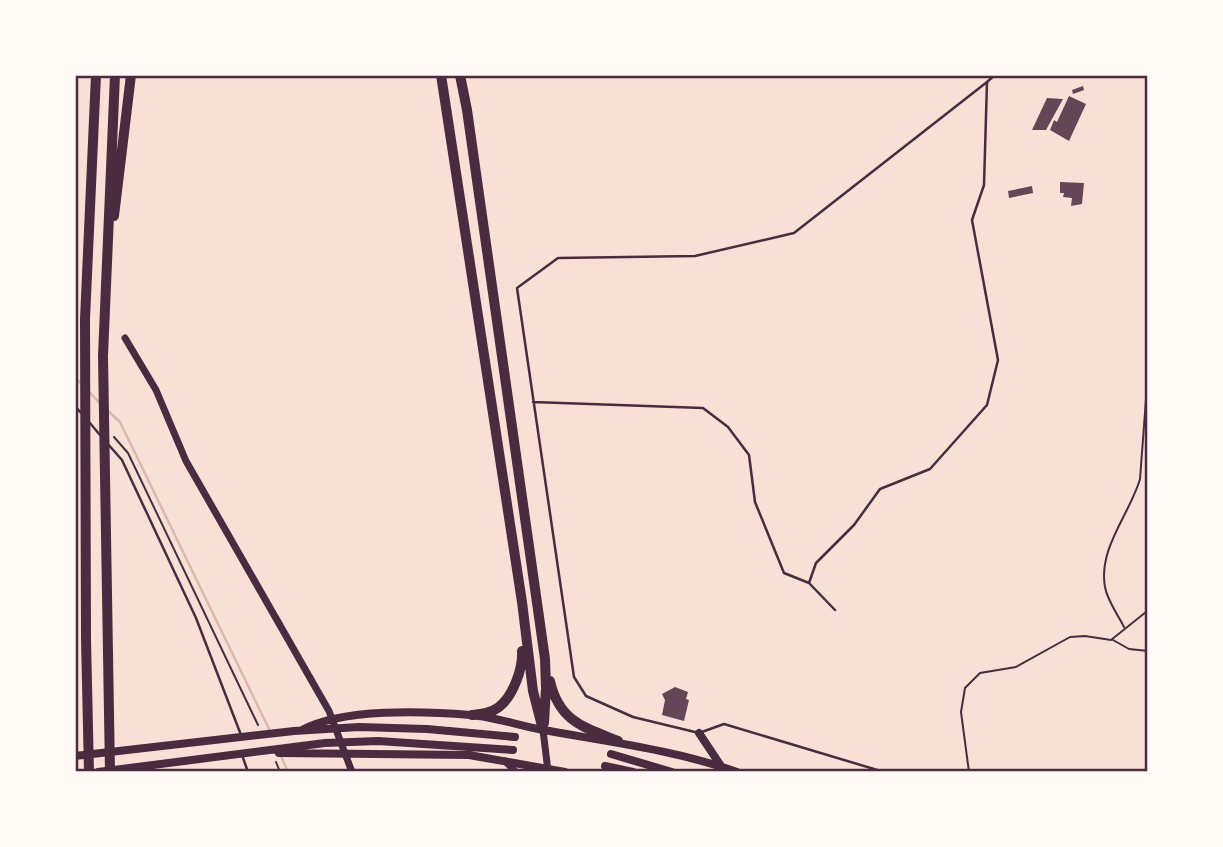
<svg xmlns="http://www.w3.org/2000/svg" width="1223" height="847" viewBox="0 0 1223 847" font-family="'Exo 2',sans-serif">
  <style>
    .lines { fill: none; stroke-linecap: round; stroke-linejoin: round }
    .stream { stroke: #dcb8b0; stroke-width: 2.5 }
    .building { fill: #644757 }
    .path { stroke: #4a2c40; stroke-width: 2 }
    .service { stroke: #4a2c40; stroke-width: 2.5 }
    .tertiary { stroke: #4a2c40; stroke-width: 7 }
    .secondary { stroke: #4a2c40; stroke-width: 8 }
    .motorway { stroke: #4a2c40; stroke-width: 10 }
    .neatline { fill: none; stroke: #4a2c40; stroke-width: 2.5 }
  </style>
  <rect width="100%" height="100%" fill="#f7e1d7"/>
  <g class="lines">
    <!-- stream -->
    <path class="stream" d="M 75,378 L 83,385
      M 87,390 L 100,403
      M 107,410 L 120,422 L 270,731
      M 281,756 L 288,772"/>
  </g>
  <!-- building -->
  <path class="building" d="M 1083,86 L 1084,90 L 1073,94 L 1072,90 Z
    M 1069,96 L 1086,104 L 1069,141 L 1050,130 L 1054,120 L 1057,122 Z
    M 1047,98 L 1063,99 L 1046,130 L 1032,130 Z
    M 1060,182 L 1084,183 L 1082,204 L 1071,206 L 1072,198 L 1063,197 L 1064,193 L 1060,193 Z
    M 1032,186 L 1033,193 L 1009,198 L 1008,191 Z
    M 675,687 L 688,692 L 686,699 L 689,700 L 684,721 L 662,715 L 665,700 L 662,694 Z"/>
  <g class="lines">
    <!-- path -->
    <path class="path" d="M 114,437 L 128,453 L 258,725
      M 1124,627 C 1118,615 1107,600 1105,587 C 1098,548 1130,514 1140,479 L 1147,386
      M 1113,640 L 1129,649 L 1148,651
      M 276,762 L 280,772
      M 969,772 L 961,712 L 965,688 L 980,673 L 1016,667 L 1070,637 L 1085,636 L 1111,640 L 1146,612 L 1148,607"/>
    <!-- service -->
    <path class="service" d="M 533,402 L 703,408 L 728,427 L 749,455 L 755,502 L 784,573 L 809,583 L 835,610
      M 75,406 L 82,414
      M 89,422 L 100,435
      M 107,443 L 122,460 L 196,618 L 241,735
      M 809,583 L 816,563 L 854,525 L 880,489 L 930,469 L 987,405 L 998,360 L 972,220 L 984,185 L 987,82 L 995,75
      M 242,755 L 248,772
      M 884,772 L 724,724 L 699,733 L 633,717 L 586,696 L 574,677 L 517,288 L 558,258 L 695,256 L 794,233 L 987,82"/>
    <!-- tertiary -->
    <path class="tertiary" d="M 125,338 L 156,390 L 186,461 L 329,711 L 352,772
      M 543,730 L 548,771
      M 505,761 L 516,772"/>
    <!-- secondary -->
    <path class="secondary" d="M 302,730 C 343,708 424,711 471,715 C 495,717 520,726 544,730 C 609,742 675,750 737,772
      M 699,733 L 721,766
      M 279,753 L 469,755 L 565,772
      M 611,754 L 672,772
      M 75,756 L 294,731 L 359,727 L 427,729 L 515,737
      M 605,766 L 633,772
      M 98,772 L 325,743 L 378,741 L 513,750"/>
    <!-- motorway -->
    <path class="motorway" d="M 441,75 L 522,602 L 533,691 L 543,730
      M 460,75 L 467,110 L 545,659 L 546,688 L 544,723
      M 114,216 L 131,75
      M 550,681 C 559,721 583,727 618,741
      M 472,715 C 481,714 491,713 499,707 C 513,696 523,669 522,651
      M 89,772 L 86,639 L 85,319 L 96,75
      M 110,772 L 103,356 L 115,75"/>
  </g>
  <!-- border -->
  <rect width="1223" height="847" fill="none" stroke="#fffaf5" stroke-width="154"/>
  <rect x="77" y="77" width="1069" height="693" class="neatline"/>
</svg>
